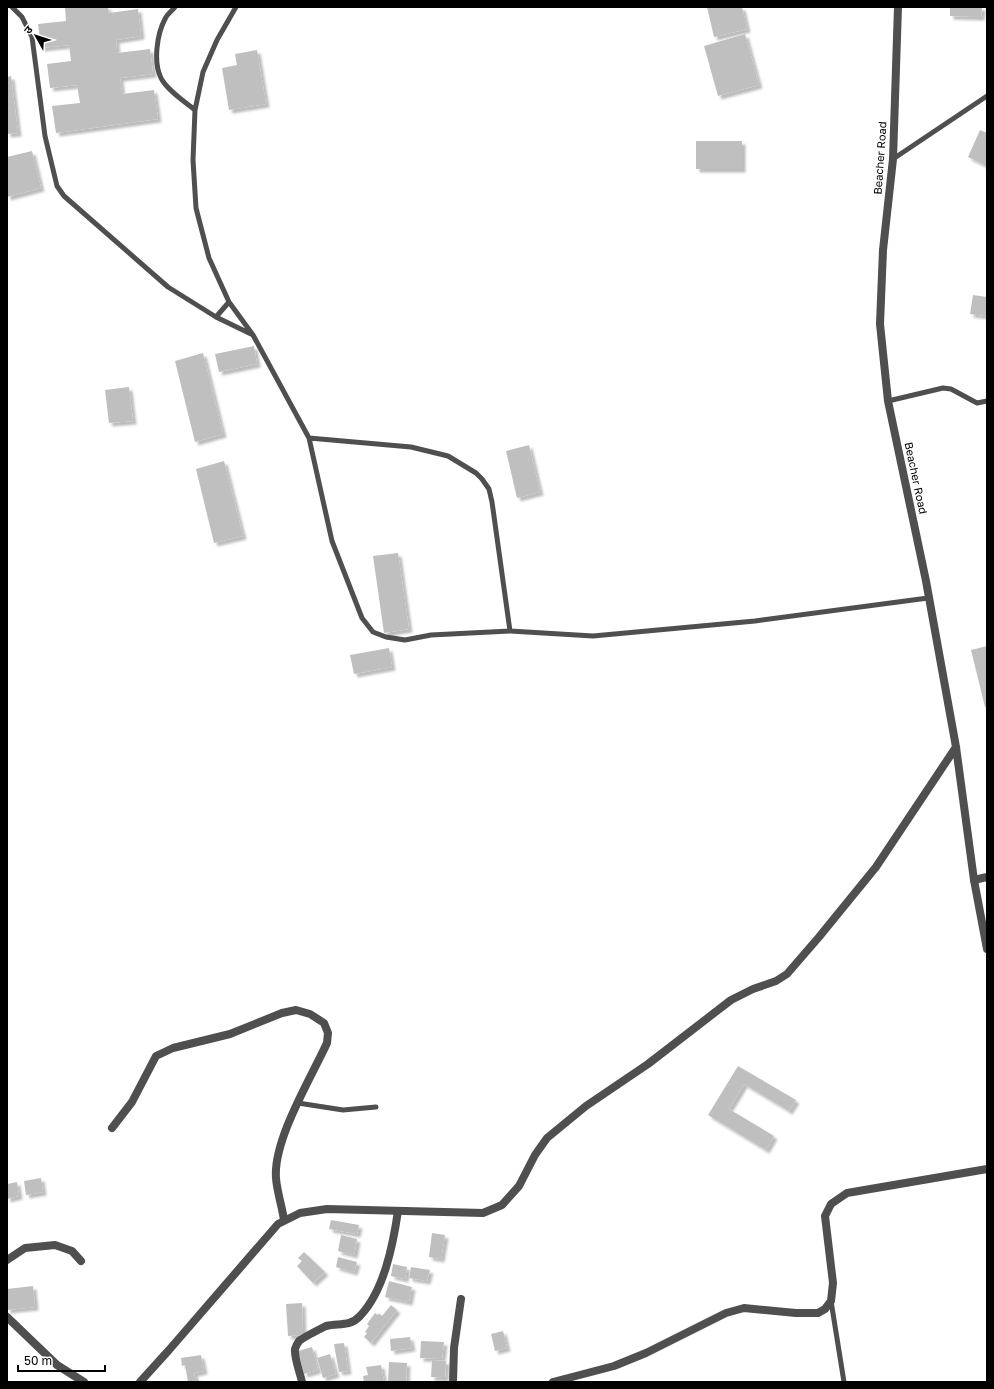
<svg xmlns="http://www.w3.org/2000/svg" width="994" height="1389" viewBox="0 0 994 1389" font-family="'Golos Text','Noto Sans Devanagari',sans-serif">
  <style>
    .building { fill: #bfbfbf; filter: url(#shadow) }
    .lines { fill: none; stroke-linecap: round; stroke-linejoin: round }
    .service { stroke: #4f4f4f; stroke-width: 5 }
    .minor { stroke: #4f4f4f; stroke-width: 8 }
    .tertiary { stroke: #4f4f4f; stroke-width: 8 }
    .labels { text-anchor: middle; stroke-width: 3.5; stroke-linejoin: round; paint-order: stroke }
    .street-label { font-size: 11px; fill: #000; stroke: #fff }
  </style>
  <defs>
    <filter id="shadow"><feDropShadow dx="3.5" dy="3.5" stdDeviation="1" flood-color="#0004"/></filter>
  </defs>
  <rect width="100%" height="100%" fill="#fff"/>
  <!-- building -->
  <path class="building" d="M 65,7 L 108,7 L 109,13 L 138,9 L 141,36 L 116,40 L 117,53 L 150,49 L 153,74 L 120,78 L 122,94 L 154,90 L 158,119 L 56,133 L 52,106 L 80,103 L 77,85 L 50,88 L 47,64 L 71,61 L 69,45 L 41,48 L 38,24 L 66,21 Z
    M 707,7 L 742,7 L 747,29 L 714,37 Z
    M 950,7 L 982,7 L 981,17 L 950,16 Z
    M 745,34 L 759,85 L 718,96 L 704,46 Z
    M 257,50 L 266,104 L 229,110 L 222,68 L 237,65 L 235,54 Z
    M 11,76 L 18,133 L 7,134 L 7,77 Z
    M 980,130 L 987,133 L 987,166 L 968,157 Z
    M 696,141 L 742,141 L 742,169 L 696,169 Z
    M 32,151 L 41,188 L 7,197 L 7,157 Z
    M 973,295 L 987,297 L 987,316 L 970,314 Z
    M 254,346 L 257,364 L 219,372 L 215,354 Z
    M 203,353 L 223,434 L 195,442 L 175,361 Z
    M 129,387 L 133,421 L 109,423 L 105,390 Z
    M 529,445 L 540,492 L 517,498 L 506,451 Z
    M 224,461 L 243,536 L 214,543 L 196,469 Z
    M 398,553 L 409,629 L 384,633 L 373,556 Z
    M 987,646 L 987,707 L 985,707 L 971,650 Z
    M 389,648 L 392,667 L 354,674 L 350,655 Z
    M 738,1066 L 796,1100 L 789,1111 L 744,1084 L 729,1109 L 774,1136 L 766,1150 L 708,1115 Z
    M 41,1178 L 43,1192 L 26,1195 L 24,1181 Z
    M 17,1182 L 19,1196 L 7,1199 L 7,1184 Z
    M 331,1220 L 359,1225 L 357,1234 L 329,1229 Z
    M 432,1233 L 445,1235 L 441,1259 L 429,1257 Z
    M 341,1235 L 357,1239 L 354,1255 L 338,1251 Z
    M 304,1252 L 325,1272 L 313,1283 L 297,1266 L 302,1261 L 298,1258 Z
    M 338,1257 L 357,1262 L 354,1272 L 336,1267 Z
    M 393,1264 L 407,1267 L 405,1279 L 391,1276 Z
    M 411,1267 L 430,1270 L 427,1281 L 409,1278 Z
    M 389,1281 L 412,1287 L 409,1302 L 385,1297 Z
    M 33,1286 L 35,1307 L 7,1310 L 7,1289 Z
    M 302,1303 L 303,1335 L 288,1336 L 286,1304 Z
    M 391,1305 L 397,1310 L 371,1343 L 364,1337 L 367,1333 L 365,1332 L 369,1326 L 367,1324 L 375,1313 L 378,1315 L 379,1313 L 382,1316 Z
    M 503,1331 L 507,1348 L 495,1351 L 491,1334 Z
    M 410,1337 L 412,1348 L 391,1351 L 390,1339 Z
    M 421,1341 L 444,1342 L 442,1359 L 420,1358 Z
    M 344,1343 L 348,1371 L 339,1372 L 334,1344 Z
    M 312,1347 L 318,1370 L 304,1374 L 298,1351 Z
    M 330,1354 L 336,1374 L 323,1378 L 317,1358 Z
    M 201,1355 L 204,1371 L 194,1373 L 195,1379 L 198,1378 L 199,1382 L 188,1382 L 185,1365 L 182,1366 L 181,1358 Z
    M 432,1360 L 446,1361 L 445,1378 L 431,1377 Z
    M 389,1362 L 407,1363 L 406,1382 L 388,1382 Z
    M 381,1365 L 384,1382 L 364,1382 L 363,1376 L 368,1375 L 366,1367 Z"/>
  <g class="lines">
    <!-- service -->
    <path class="service" d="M 12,7 L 22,17 L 32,37 L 45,136 L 57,186 L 64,196 L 168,287 L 216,317 L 251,334
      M 175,7 C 172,11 167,14 165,19 C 157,34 153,62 161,78 C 166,89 185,102 195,110
      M 236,7 L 217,40 L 203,72 L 195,110 L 193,160 L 196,208 L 209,258 L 229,302 L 253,335 L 309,438 L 332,541 L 362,618 L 373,632 L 386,637 L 405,640 L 431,635 L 510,631 L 593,636 L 755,621 L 928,598
      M 893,159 L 987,96
      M 216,317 L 229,302
      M 888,401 L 943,388 L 951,389 L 977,403 L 987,401
      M 309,438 L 411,447 L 448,456 L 476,473 L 482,479 L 489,489 L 492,502 L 510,631
      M 298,1103 L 343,1110 L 376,1107
      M 831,1301 L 844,1382"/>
    <!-- minor -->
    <path class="minor" d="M 974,880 L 987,877
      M 112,1128 L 132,1102 L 156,1056 L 173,1048 L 230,1034 L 282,1013 L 296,1010 L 310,1014 L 324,1023 L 328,1033 L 327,1043 C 311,1078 273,1140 276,1178 C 277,1192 282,1206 284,1220
      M 7,1260 L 25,1248 L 55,1245 L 72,1251 L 81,1261
      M 7,1317 L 57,1365 L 84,1382
      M 302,1382 C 300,1373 294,1357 295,1349 C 296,1346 297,1344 299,1341 C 303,1338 322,1328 326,1326 C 339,1323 350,1327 360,1316 C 384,1291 393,1245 398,1211
      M 453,1382 L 454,1348 L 461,1299
      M 553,1382 L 614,1366 L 646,1353 L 726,1313 L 744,1308 L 796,1313 L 818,1313 L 825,1309 L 831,1301 L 833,1283 L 825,1216 L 831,1204 L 847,1193 L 987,1169"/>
    <!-- tertiary -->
    <path class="tertiary" d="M 898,7 L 893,159 L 883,250 L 880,324 L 888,401 L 926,581 L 956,747 L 974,880 L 987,949
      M 140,1382 L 169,1350 L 278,1224 L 300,1213 L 327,1209 L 483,1213 L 502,1205 L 519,1186 L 535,1155 L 547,1138 L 586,1106 L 648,1064 L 731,1000 L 753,989 L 776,981 L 787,974 L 819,937 L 876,867 L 956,747"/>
  </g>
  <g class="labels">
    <!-- street labels -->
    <g class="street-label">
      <text transform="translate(880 158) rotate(-86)" y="4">Beacher Road</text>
      <text transform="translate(916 478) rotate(78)" y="4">Beacher Road</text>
    </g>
  </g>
  <!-- border -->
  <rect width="994" height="1389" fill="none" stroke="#000000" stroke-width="16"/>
  <!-- north arrow -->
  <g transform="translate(36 36) rotate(309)" stroke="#ffffff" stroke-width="3" paint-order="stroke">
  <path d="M0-3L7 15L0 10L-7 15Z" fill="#000000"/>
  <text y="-6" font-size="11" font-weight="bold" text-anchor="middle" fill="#000000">उ</text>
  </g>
  <!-- scale -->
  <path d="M18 1365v6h87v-6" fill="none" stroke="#000000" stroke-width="2"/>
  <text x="24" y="1365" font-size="12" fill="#000000" stroke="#ffffff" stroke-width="3" paint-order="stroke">50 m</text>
</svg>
